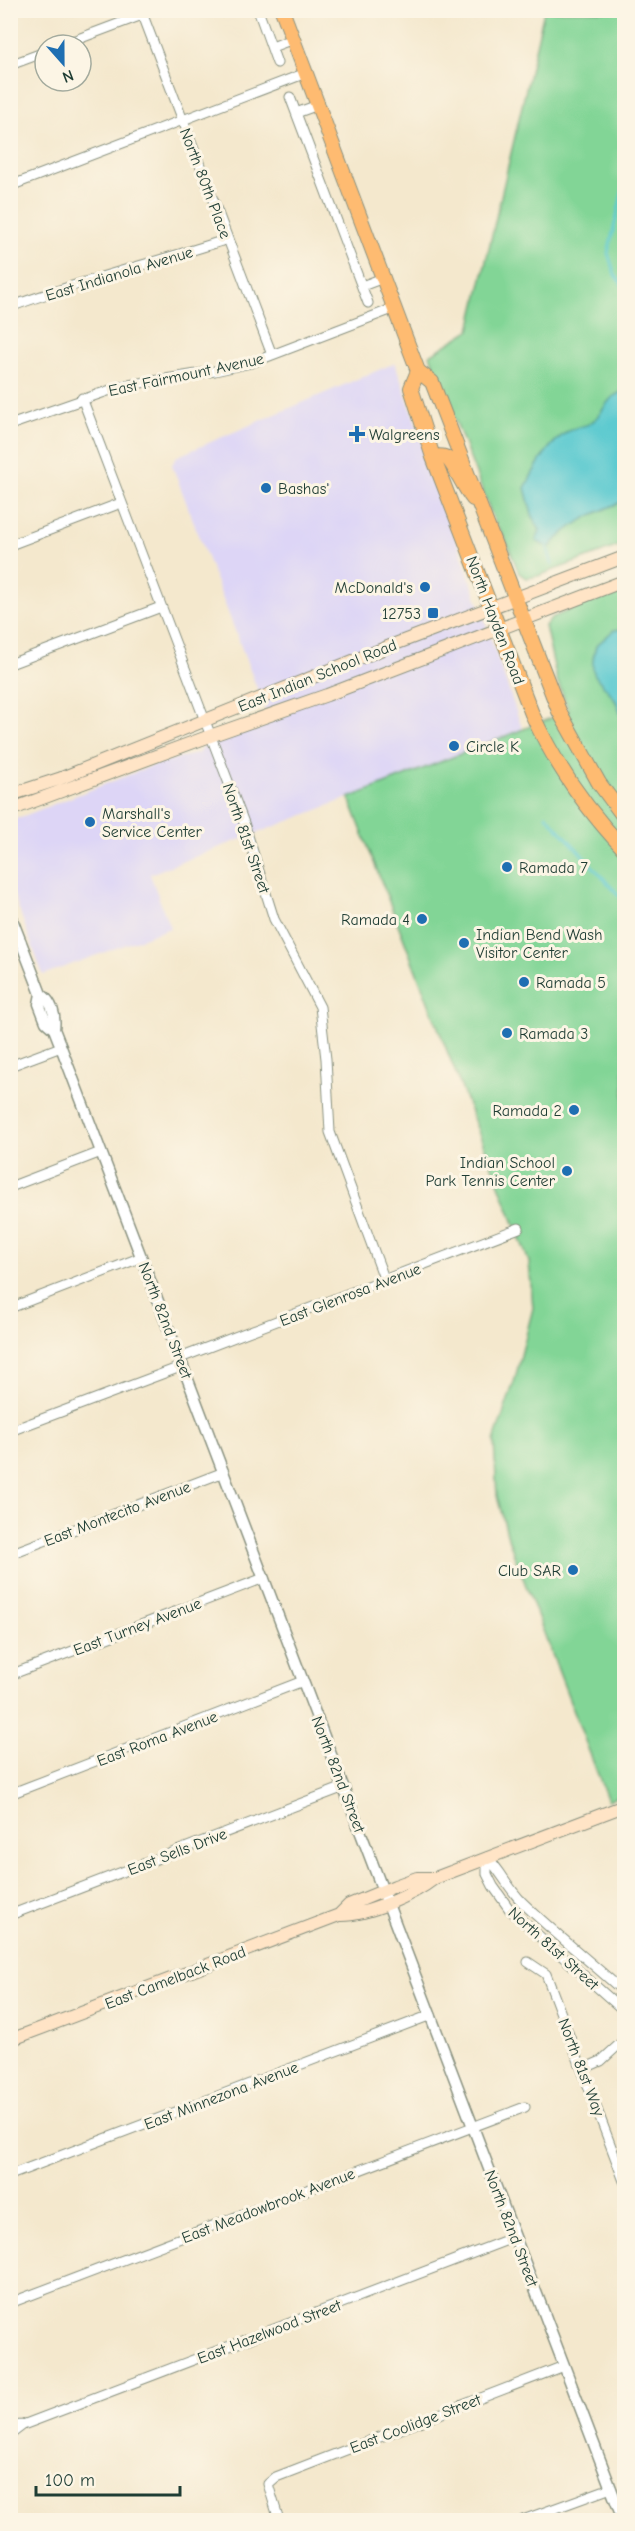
<svg xmlns="http://www.w3.org/2000/svg" width="635" height="2531" viewBox="0 0 635 2531" font-family="'Comic Neue',sans-serif">
  <style>
    .built { fill: #ddd5f6 }
    .green { fill: #82d596; stroke: #508965; stroke-width: 1.5 }
    .water { fill: #5dcad0; stroke: #3e8482; stroke-width: 1.5 }
    .lines { fill: none; stroke-linecap: round; stroke-linejoin: round }
    .stream { stroke: #5dcad0; stroke-width: 3 }
    .minor-casing { stroke: #8a9280; stroke-width: 11 }
    .tertiary-casing { stroke: #8a9280; stroke-width: 13 }
    .secondary-casing { stroke: #8a9280; stroke-width: 14 }
    .primary-casing { stroke: #8a9280; stroke-width: 16 }
    .minor { stroke: #fff; stroke-width: 9 }
    .tertiary { stroke: #fff; stroke-width: 10 }
    .secondary { stroke: #ffe4c6; stroke-width: 12 }
    .primary { stroke: #febb71; stroke-width: 14 }
    .poi-dot { fill: #1f6fb2; stroke: #fcf5e5; stroke-width: 2 }
    .labels { text-anchor: middle; stroke-width: 6; stroke-linejoin: round; paint-order: stroke }
    .street-label { font-size: 16px; fill: #1f3d34; stroke: #fcf5e5 }
    .poi-label { font-size: 16px; fill: #1f3d34; stroke: #fcf5e5; text-anchor: start }
  </style>
  <rect width="100%" height="100%" fill="#fcf5e5"/>
  <filter id="ink" filterUnits="userSpaceOnUse"><feTurbulence type="fractalNoise" baseFrequency=".0167" numOctaves="2"/><feDisplacementMap in="SourceGraphic" scale="12" xChannelSelector="R" yChannelSelector="G"/><feConvolveMatrix kernelMatrix="1 2 1 2 8 2 1 2 1" color-interpolation-filters="sRGB"/></filter>
  <filter id="wash" filterUnits="userSpaceOnUse"><feTurbulence type="fractalNoise" baseFrequency=".008" numOctaves="4" result="noise"/><feDisplacementMap in="SourceGraphic" scale="24" xChannelSelector="R" yChannelSelector="G"/><feGaussianBlur stdDeviation="1.35" result="paint"/><feColorMatrix in="noise" values="0 0 0 0 0 0 0 0 0 0 0 0 0 0 0 0 0 1.4 0 .05"/><feComposite in="paint" operator="in"/></filter>
  <g filter="url(#wash)">
    <rect width="100%" height="100%" fill="#f4e8cd"/>
    <!-- built -->
    <path class="built" d="M 395,363 L 523,731 L 150,874 L 170,928 L 43,975 L 11,888 L 11,821 L 159,763 L 199,753 L 206,744 L 269,720 L 172,465 L 176,457 Z"/>
    <!-- green -->
    <path class="green" d="M 544,11 L 624,11 L 624,544 L 538,576 L 526,578 L 519,573 L 506,540 L 495,523 L 430,355 L 470,330 Z
      M 624,587 L 624,1794 L 608,1801 L 509,1541 L 497,1496 L 494,1441 L 515,1379 L 533,1308 L 529,1262 L 349,798 L 569,711 L 557,680 L 545,626 L 551,618 Z"/>
    <!-- water -->
    <path class="water" d="M 624,391 L 624,501 C 597,512 569,523 550,547 L 543,545 L 536,541 L 540,530 L 533,518 L 525,488 C 537,465 547,444 570,430 C 577,426 586,427 592,422 C 606,411 604,398 624,391 Z
      M 624,629 L 624,741 C 623,727 622,712 615,700 C 600,676 586,681 596,646 L 614,630 Z"/>
    <g class="lines">
      <!-- stream -->
      <path class="stream" d="M 624,185 L 608,253 L 615,275 L 624,287
        M 547,546 L 552,564
        M 546,815 L 624,901"/>
    </g>
  </g>
  <g filter="url(#ink)">
    <g class="lines">
      <defs>
        <path id="minor" d="M 141,10 L 272,355
          M 258,10 L 277,63
          M 62,45 L 142,15
          M 272,47 L 293,39
          M 10,65 L 45,52
          M 290,97 L 368,303
          M 296,113 L 318,105
          M 10,186 L 306,73
          M 362,286 L 383,278
          M 10,307 C 82,280 155,263 228,239
          M 82,398 L 244,823 L 274,919 L 320,1007 L 326,1059 L 330,1132 L 385,1281
          M 10,425 L 122,386 L 215,371 L 251,363 L 395,308
          M 10,545 L 121,503
          M 10,664 L 161,607
          M 10,944 L 21,941
          M 10,1066 L 61,1047
          M 10,1187 L 101,1152
          M 10,1308 L 142,1257
          M 180,1358 L 519,1228
          M 10,1431 L 183,1366
          M 10,1554 L 224,1472
          M 10,1675 L 264,1578
          M 10,1794 L 303,1681
          M 487,1857 L 487,1874 L 493,1886 L 510,1910 L 624,2011
          M 487,1857 C 501,1871 508,1888 522,1902 C 554,1933 591,1962 624,1992
          M 10,1915 L 344,1787
          M 528,1962 L 546,1974 L 624,2181
          M 583,2069 L 601,2061 L 624,2040
          M 10,2175 L 431,2015
          M 10,2303 L 525,2107
          M 10,2426 L 23,2425 L 515,2237
          M 10,2435 L 23,2425
          M 279,2520 L 268,2484 L 276,2477 L 564,2366
          M 523,2520 L 611,2488"/>
        <path id="tertiary" d="M 10,914 L 41,994 C 52,1002 56,1015 54,1029
          M 41,994 L 39,1004 L 46,1022 L 54,1029 L 61,1047 L 623,2520"/>
        <path id="secondary" d="M 10,795 L 59,779 L 395,644 L 624,557
          M 10,810 L 210,736 L 327,695 L 624,581
          M 339,1915 C 367,1916 413,1895 435,1878 L 624,1806
          M 10,2040 L 339,1915 L 349,1905 L 395,1886 L 417,1878 L 435,1878"/>
        <path id="primary" d="M 282,10 L 418,371 L 432,382 L 559,711 L 599,783 L 624,817
          M 418,371 L 411,388 L 433,457 L 532,714 C 555,764 586,809 624,849
          M 433,457 C 438,456 444,455 448,459 C 455,467 464,488 473,499"/>
      </defs>
      <!-- minor casing -->
      <use href="#minor" class="minor-casing"/>
      <!-- tertiary casing -->
      <use href="#tertiary" class="tertiary-casing"/>
      <!-- secondary casing -->
      <use href="#secondary" class="secondary-casing"/>
      <!-- primary casing -->
      <use href="#primary" class="primary-casing"/>
      <!-- minor -->
      <use href="#minor" class="minor"/>
      <!-- tertiary -->
      <use href="#tertiary" class="tertiary"/>
      <!-- secondary -->
      <use href="#secondary" class="secondary"/>
      <!-- primary -->
      <use href="#primary" class="primary"/>
    </g>
  </g>
  <!-- markers -->
  <g class="poi-dot">
    <path d="M354 425h6v6h6v6h-6v6h-6v-6h-6v-6h6z"/>
    <circle cx="266" cy="488" r="6"/>
    <circle cx="425" cy="587" r="6"/>
    <rect x="427" y="607" width="12" height="12" rx="3"/>
    <circle cx="454" cy="746" r="6"/>
    <circle cx="90" cy="822" r="6"/>
    <circle cx="507" cy="867" r="6"/>
    <circle cx="422" cy="919" r="6"/>
    <circle cx="464" cy="943" r="6"/>
    <circle cx="524" cy="982" r="6"/>
    <circle cx="507" cy="1033" r="6"/>
    <circle cx="574" cy="1110" r="6"/>
    <circle cx="567" cy="1171" r="6"/>
    <circle cx="573" cy="1570" r="6"/>
  </g>
  <g class="labels">
    <!-- street labels -->
    <g class="street-label">
      <text transform="translate(206 183) rotate(69)" y="6">North 80th Place</text>
      <text transform="translate(119 273) rotate(-17)" y="6">East Indianola Avenue</text>
      <text transform="translate(186 374) rotate(-12)" y="6">East Fairmount Avenue</text>
      <text transform="translate(496 620) rotate(69)" y="6">North Hayden Road</text>
      <text transform="translate(317 675) rotate(-22)" y="6">East Indian School Road</text>
      <text transform="translate(247 838) rotate(71)" y="6">North 81st Street</text>
      <text transform="translate(350 1294) rotate(-21)" y="6">East Glenrosa Avenue</text>
      <text transform="translate(166 1320) rotate(69)" y="6">North 82nd Street</text>
      <text transform="translate(117 1513) rotate(-21)" y="6">East Montecito Avenue</text>
      <text transform="translate(137 1626) rotate(-21)" y="6">East Turney Avenue</text>
      <text transform="translate(157 1738) rotate(-21)" y="6">East Roma Avenue</text>
      <text transform="translate(339 1774) rotate(69)" y="6">North 82nd Street</text>
      <text transform="translate(177 1851) rotate(-21)" y="6">East Sells Drive</text>
      <text transform="translate(554 1948) rotate(42)" y="6">North 81st Street</text>
      <text transform="translate(175 1977) rotate(-21)" y="6">East Camelback Road</text>
      <text transform="translate(582 2067) rotate(69)" y="6">North 81st Way</text>
      <text transform="translate(221 2095) rotate(-21)" y="6">East Minnezona Avenue</text>
      <text transform="translate(268 2205) rotate(-21)" y="6">East Meadowbrook Avenue</text>
      <text transform="translate(512 2228) rotate(69)" y="6">North 82nd Street</text>
      <text transform="translate(269 2331) rotate(-21)" y="6">East Hazelwood Street</text>
      <text transform="translate(415 2423) rotate(-21)" y="6">East Coolidge Street</text>
    </g>
    <!-- poi labels -->
    <g class="poi-label">
      <text x="369" y="440">Walgreens</text>
      <text x="278" y="494">Bashas'</text>
      <text x="413" y="593" text-anchor="end">McDonald's</text>
      <text x="421" y="619" text-anchor="end">12753</text>
      <text x="466" y="752">Circle K</text>
      <text x="102" y="819">Marshall's<tspan x="102" dy="18">Service Center</tspan></text>
      <text x="519" y="873">Ramada 7</text>
      <text x="410" y="925" text-anchor="end">Ramada 4</text>
      <text x="476" y="940">Indian Bend Wash<tspan x="476" dy="18">Visitor Center</tspan></text>
      <text x="536" y="988">Ramada 5</text>
      <text x="519" y="1039">Ramada 3</text>
      <text x="562" y="1116" text-anchor="end">Ramada 2</text>
      <text x="555" y="1168" text-anchor="end">Indian School<tspan x="555" dy="18">Park Tennis Center</tspan></text>
      <text x="561" y="1576" text-anchor="end">Club SAR</text>
    </g>
  </g>
  <!-- margin -->
  <rect width="635" height="2531" fill="none" stroke="#fcf5e5" stroke-width="36"/>
  <!-- north arrow -->
  <g transform="translate(63 63) rotate(159)"><circle r="28" fill="#fcf5e5" stroke="#a4ab9e" stroke-width="1.5"/>
  <path d="M0-4.5L10 22L0 15L-10 22Z" fill="#1f6fb2"/>
  <text y="-9" font-size="16" font-weight="bold" text-anchor="middle" fill="#1f3d34">N</text>
  </g>
  <!-- scale -->
  <path d="M36 2486v9h144v-9" fill="none" stroke="#1f3d34" stroke-width="3"/>
  <text x="45" y="2486" font-size="18" fill="#1f3d34" stroke="#fcf5e5" stroke-width="4.5" paint-order="stroke">100 m</text>
</svg>
